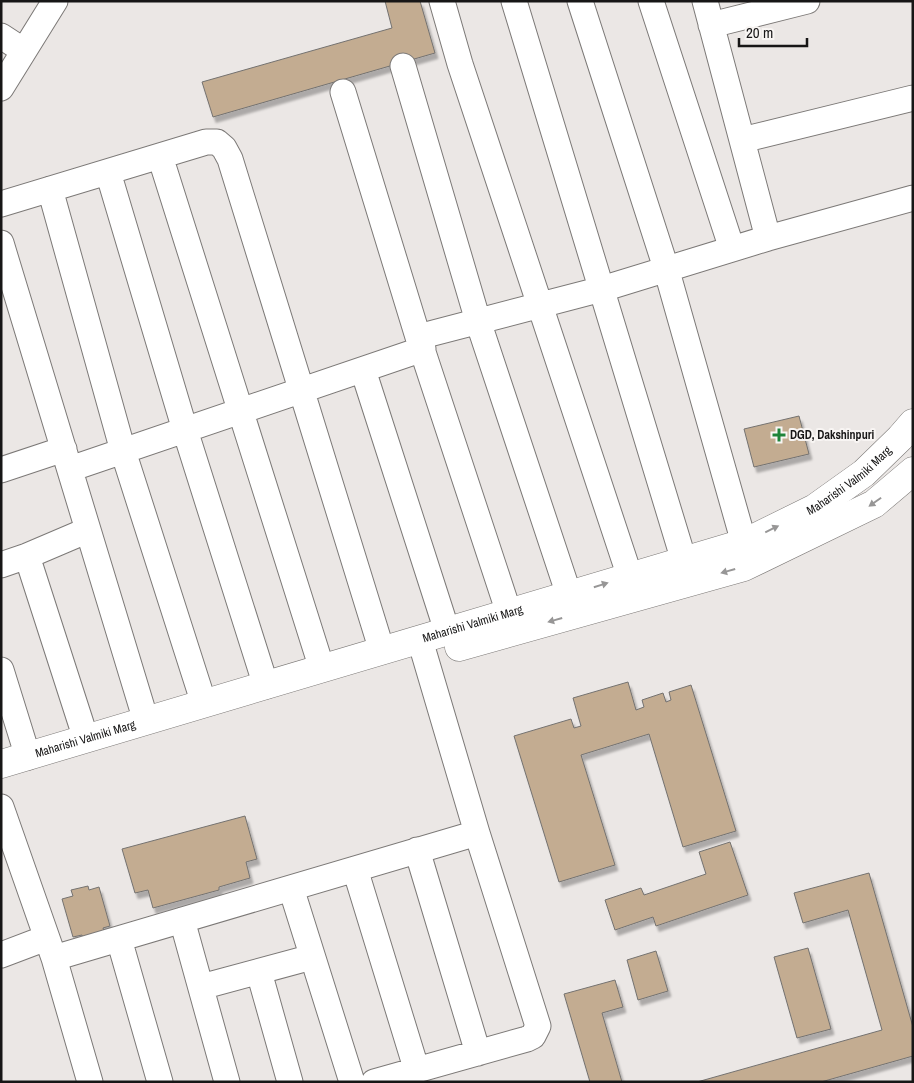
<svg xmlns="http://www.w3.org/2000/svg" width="914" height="1083" viewBox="0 0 914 1083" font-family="'Archivo Narrow',sans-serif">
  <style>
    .building { fill: #c3ac91; stroke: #747270; filter: url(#shadow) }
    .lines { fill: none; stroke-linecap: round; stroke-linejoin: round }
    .minor-casing { stroke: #7c7977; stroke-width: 27 }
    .tertiary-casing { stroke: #7c7977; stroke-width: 29 }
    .minor { stroke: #fff; stroke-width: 25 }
    .tertiary { stroke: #fff; stroke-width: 28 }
    .oneway { fill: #979696 }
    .poi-dot { fill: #1e843a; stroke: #f8f5f3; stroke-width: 2 }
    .labels { text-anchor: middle; stroke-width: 4; stroke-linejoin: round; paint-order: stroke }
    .poi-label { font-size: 12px; font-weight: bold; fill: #171616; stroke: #f8f5f3; text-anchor: start }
    .street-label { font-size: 12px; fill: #171616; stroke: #f8f5f3 }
  </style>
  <defs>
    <filter id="shadow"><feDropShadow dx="3" dy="5.5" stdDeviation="1" flood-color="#0004"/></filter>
  </defs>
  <rect width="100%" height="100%" fill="#ebe7e5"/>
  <!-- building -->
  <path class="building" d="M 385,1 L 420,1 L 435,53 L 213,117 L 202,82 L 392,28 Z
    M 799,416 L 809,454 L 754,467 L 744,429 Z
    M 628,682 L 636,710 L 644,707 L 642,700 L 663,693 L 666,702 L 671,700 L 669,692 L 691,685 L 736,831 L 683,847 L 649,734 L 581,755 L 615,865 L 559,882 L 514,736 L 571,719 L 574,728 L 581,726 L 573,698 Z
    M 245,816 L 257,859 L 246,862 L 250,878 L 219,887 L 219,890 L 153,908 L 148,890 L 135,893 L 122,849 Z
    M 730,842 L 748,895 L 656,926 L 653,917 L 615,930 L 605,900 L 641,888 L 644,895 L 706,874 L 699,852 Z
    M 869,873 L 913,1027 L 913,1056 L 821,1082 L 697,1082 L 882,1030 L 848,910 L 803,923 L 794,893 Z
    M 88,886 L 89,890 L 99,887 L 110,926 L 103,928 L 106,937 L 85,943 L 82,935 L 73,937 L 62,899 L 73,896 L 71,890 Z
    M 808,948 L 831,1029 L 797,1038 L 774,957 Z
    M 656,951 L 668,991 L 638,1000 L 627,960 Z
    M 615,980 L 623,1007 L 602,1013 L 622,1082 L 590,1082 L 564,994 Z"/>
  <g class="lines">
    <defs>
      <path id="minor" d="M 442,1 L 460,64 L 630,577
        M 514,1 L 684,561
        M 580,1 L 666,268 L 744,543
        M 651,1 L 732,249
        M 705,1 L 768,238
        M 711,25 L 807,1
        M 1,36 L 24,51
        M 403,66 L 478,321 L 569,595
        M 1,88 L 55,1
        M 343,92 L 418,337 L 602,289 L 768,238 L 913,198
        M 742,140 L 913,98
        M 160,156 L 322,669
        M 108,172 L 185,430 L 266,686
        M 50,189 L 123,451 L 204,704
        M 1,204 L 206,142 L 217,142 L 224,148 L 230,159 L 382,651
        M 1,243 L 146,721
        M 418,337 L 509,613
        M 363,370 L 447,631
        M 70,469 L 423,349
        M 1,470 L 64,449
        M 27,556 L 86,739
        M 1,565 L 27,556 L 88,530
        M 1,670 L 28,757
        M 1,807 L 54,958 L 90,1082
        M 417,850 L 478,1053
        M 355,869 L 417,1071
        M 291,888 L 352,1082
        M 182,920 L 227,1082
        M 119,939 L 160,1082
        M 1,955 L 46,938
        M 54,958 L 477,833
        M 259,972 L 290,1082
        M 201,987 L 312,957
        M 374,1082 L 527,1039 L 533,1036 L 538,1026 L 477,833 L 420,640"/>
      <g id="tertiary">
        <path d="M 459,647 L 744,567 L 874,504 L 913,471"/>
        <path id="s1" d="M 1,764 L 744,543 L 815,508 L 864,473 L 900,438 L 913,423"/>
      </g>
    </defs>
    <!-- minor casing -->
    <use href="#minor" class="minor-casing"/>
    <!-- tertiary casing -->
    <use href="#tertiary" class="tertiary-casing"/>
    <!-- minor -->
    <use href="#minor" class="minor"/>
    <!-- tertiary -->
    <use href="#tertiary" class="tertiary"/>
  </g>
  <!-- one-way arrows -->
  <defs><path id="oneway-solid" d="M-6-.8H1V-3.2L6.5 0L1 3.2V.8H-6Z" transform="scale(1.25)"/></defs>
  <g class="oneway">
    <use href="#oneway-solid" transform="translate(875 502) rotate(145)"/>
    <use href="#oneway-solid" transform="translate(772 529) rotate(-26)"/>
    <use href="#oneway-solid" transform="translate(728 571) rotate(164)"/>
    <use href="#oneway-solid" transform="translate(601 585) rotate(-17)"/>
    <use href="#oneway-solid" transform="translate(555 620) rotate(164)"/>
  </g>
  <!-- markers -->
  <path class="poi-dot" d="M776.5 427.5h5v5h5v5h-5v5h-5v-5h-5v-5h5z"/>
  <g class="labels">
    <!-- poi labels -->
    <g class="poi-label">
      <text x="790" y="439">DGD, Dakshinpuri</text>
    </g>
    <!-- street labels -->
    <g class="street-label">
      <text dy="4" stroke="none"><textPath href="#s1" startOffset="898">Maharishi Valmiki Marg</textPath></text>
      <text dy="4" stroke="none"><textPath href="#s1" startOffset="492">Maharishi Valmiki Marg</textPath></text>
      <text dy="4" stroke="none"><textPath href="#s1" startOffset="88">Maharishi Valmiki Marg</textPath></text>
    </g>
  </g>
  <!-- border -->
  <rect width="914" height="1083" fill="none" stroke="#171616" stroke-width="5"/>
  <!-- scale -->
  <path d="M739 38v8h68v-8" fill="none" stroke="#171616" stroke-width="2.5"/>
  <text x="746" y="38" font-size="15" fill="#171616" stroke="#f8f5f3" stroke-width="4" paint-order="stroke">20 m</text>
</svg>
